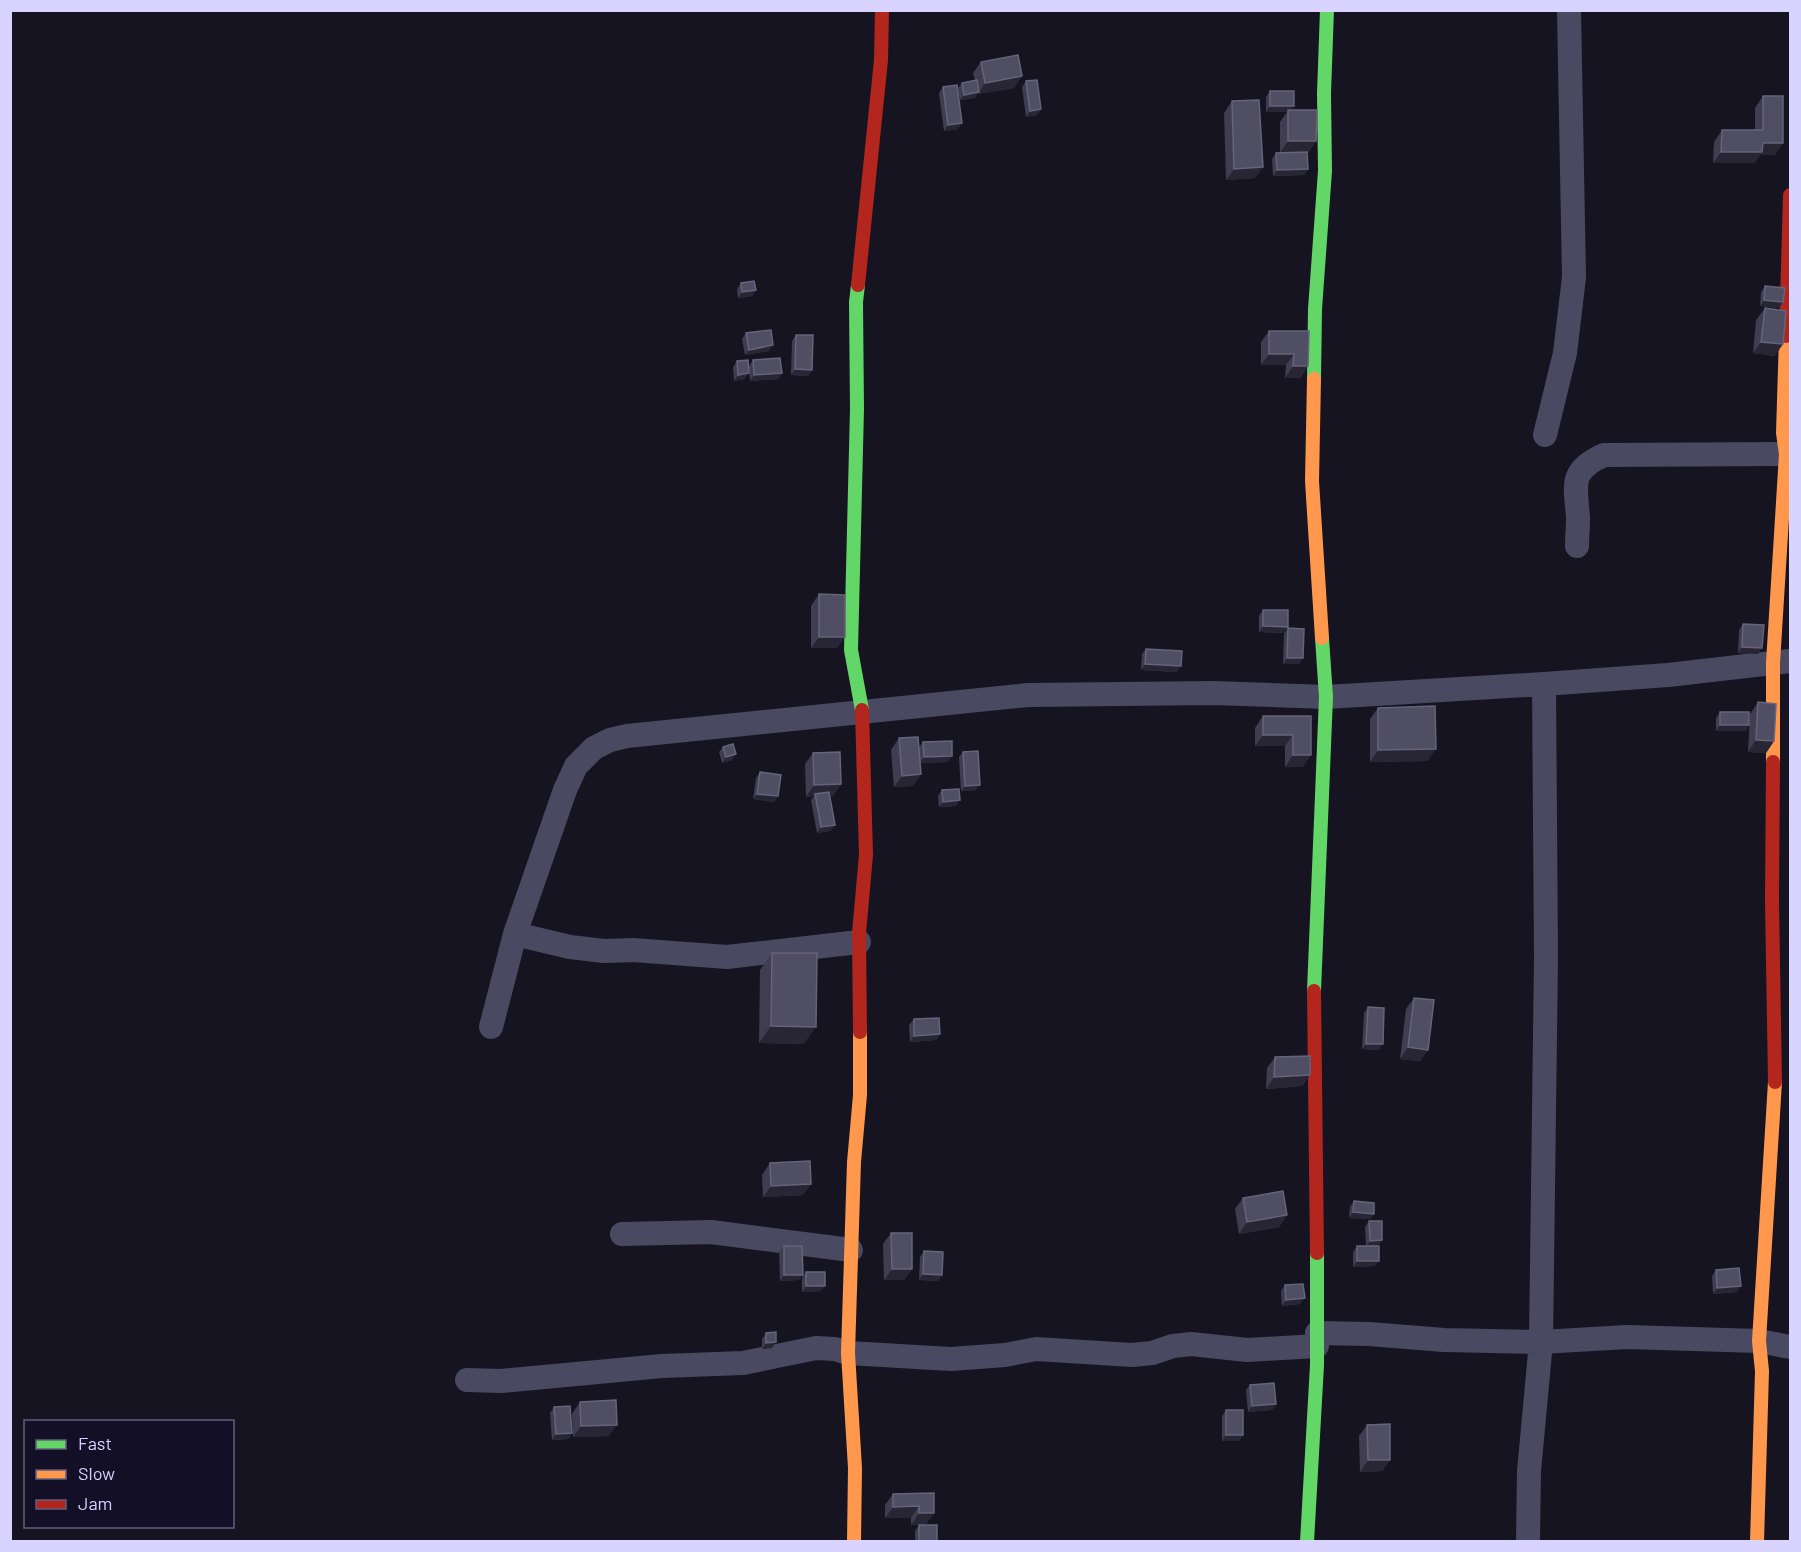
<svg xmlns="http://www.w3.org/2000/svg" width="1801" height="1552" viewBox="0 0 1801 1552" font-family="Barlow,sans-serif">
  <style>
    .lines { fill: none; stroke-linecap: round; stroke-linejoin: round }
    .street { stroke: #4a4962; stroke-width: 24 }
    .fast { stroke: #63d668; stroke-width: 14 }
    .slow { stroke: #ff974d; stroke-width: 14 }
    .jam { stroke: #b3261e; stroke-width: 14 }
    .wall { fill: #403d50 }
    .shaded-wall { fill: #282635 }
    .building { fill: #504e63; stroke: #66637b; stroke-width: 1.5 }
  </style>
  <rect width="100%" height="100%" fill="#161421"/>
  <g class="lines">
    <!-- street -->
    <path class="street" d="M 1545,435 L 1565,353 L 1574,277 L 1569,10
      M 1577,546 C 1577,537 1578,527 1578,518 C 1576,486 1568,471 1604,455 L 1786,454
      M 515,934 L 570,947 L 604,951 L 633,950 L 727,957 L 859,942
      M 491,1027 L 515,934 L 565,790 L 576,766 L 594,748 L 610,740 L 627,736 L 1028,695 L 1213,693 L 1326,697 L 1544,684 L 1668,675 L 1790,661
      M 622,1234 L 711,1232 L 851,1250
      M 1317,1333 L 1369,1334 L 1444,1340 L 1541,1342 L 1627,1337 L 1759,1341 L 1790,1347
      M 467,1380 L 501,1381 L 662,1366 L 743,1363 L 816,1348 L 835,1349 L 848,1353 L 951,1359 L 1005,1355 L 1036,1349 L 1132,1355 L 1152,1353 L 1173,1346 L 1191,1344 L 1247,1350 L 1317,1346
      M 1528,1542 L 1529,1471 L 1541,1342 L 1546,957 L 1544,684"/>
    <!-- fast -->
    <path class="fast" d="M 858,285 L 856,302 L 857,409 L 851,650 L 862,710
      M 1314,379 L 1315,309 L 1325,171 L 1324,93 L 1327,10
      M 1314,991 L 1326,697 L 1322,638
      M 1307,1542 L 1317,1365 L 1317,1253"/>
    <!-- slow -->
    <path class="slow" d="M 1314,379 L 1312,481 L 1322,638
      M 1773,762 L 1773,663 L 1786,454 L 1783,433 L 1786,336
      M 854,1542 L 855,1468 L 848,1353 L 854,1162 L 860,1095 L 860,1032
      M 1757,1542 L 1762,1371 L 1759,1341 L 1775,1082"/>
    <!-- jam -->
    <path class="jam" d="M 858,285 L 881,60 L 882,10
      M 1786,336 L 1790,195
      M 1773,762 L 1772,901 L 1775,1082
      M 1314,991 L 1317,1253
      M 860,1032 L 859,933 L 866,855 L 862,710"/>
  </g>
  <!-- wall -->
  <path class="wall" d="M 981,62 L 1022,76 L 1014,88 L 977,94 L 975,98 L 960,100 L 958,88 L 962,83 L 975,80 L 973,73 Z
    M 1026,81 L 1041,109 L 1037,115 L 1026,117 L 1022,87 Z
    M 943,87 L 958,129 L 944,131 L 939,93 Z
    M 1270,91 L 1291,110 L 1316,141 L 1308,153 L 1307,153 L 1308,169 L 1304,175 L 1273,176 L 1272,159 L 1276,153 L 1280,153 L 1280,122 L 1287,112 L 1266,112 L 1266,97 Z
    M 1763,96 L 1775,155 L 1760,155 L 1754,163 L 1713,163 L 1714,142 L 1722,130 L 1755,130 L 1755,108 Z
    M 1232,101 L 1255,178 L 1226,180 L 1224,113 Z
    M 741,283 L 756,290 L 752,296 L 738,298 L 737,289 Z
    M 1765,286 L 1779,308 L 1760,306 L 1761,292 Z
    M 1765,308 L 1775,356 L 1753,353 L 1756,320 Z
    M 1269,331 L 1308,366 L 1300,378 L 1285,378 L 1286,365 L 1261,365 L 1261,342 Z
    M 746,333 L 769,351 L 745,355 L 742,339 Z
    M 796,335 L 812,370 L 808,376 L 791,375 L 792,341 Z
    M 753,360 L 782,373 L 778,379 L 750,381 L 749,366 Z
    M 737,361 L 745,379 L 734,381 L 733,367 Z
    M 819,594 L 845,637 L 837,648 L 811,648 L 811,606 Z
    M 1263,610 L 1288,627 L 1284,633 L 1259,632 L 1259,616 Z
    M 1743,624 L 1758,654 L 1738,653 L 1739,630 Z
    M 1288,628 L 1303,658 L 1299,664 L 1283,664 L 1284,634 Z
    M 1146,649 L 1177,672 L 1141,670 L 1142,654 Z
    M 1758,702 L 1774,741 L 1766,753 L 1748,752 L 1750,714 Z
    M 1378,708 L 1428,761 L 1370,762 L 1370,719 Z
    M 1720,712 L 1749,725 L 1745,731 L 1716,731 L 1716,718 Z
    M 1263,716 L 1311,716 L 1303,767 L 1285,767 L 1285,746 L 1255,746 L 1255,728 Z
    M 899,738 L 919,758 L 919,747 L 923,742 L 948,762 L 920,763 L 921,774 L 913,786 L 894,787 L 891,750 Z
    M 723,747 L 736,754 L 732,760 L 722,763 L 719,752 Z
    M 963,752 L 976,790 L 961,791 L 959,757 Z
    M 813,753 L 841,784 L 833,796 L 830,796 L 835,825 L 830,831 L 817,833 L 811,800 L 814,796 L 806,797 L 805,764 Z
    M 760,772 L 778,796 L 774,802 L 753,799 L 756,778 Z
    M 942,790 L 956,806 L 939,807 L 938,796 Z
    M 772,953 L 804,1044 L 759,1043 L 760,970 Z
    M 1414,998 L 1428,1050 L 1420,1061 L 1400,1059 L 1406,1009 Z
    M 1368,1007 L 1379,1050 L 1362,1049 L 1364,1013 Z
    M 914,1019 L 940,1034 L 936,1040 L 910,1042 L 909,1025 Z
    M 1275,1057 L 1310,1075 L 1302,1086 L 1266,1089 L 1267,1068 Z
    M 770,1163 L 811,1184 L 803,1195 L 763,1197 L 762,1175 Z
    M 1243,1198 L 1287,1215 L 1279,1227 L 1239,1234 L 1235,1209 Z
    M 1354,1201 L 1374,1214 L 1370,1219 L 1349,1218 L 1350,1207 Z
    M 1369,1221 L 1382,1240 L 1378,1246 L 1375,1266 L 1353,1267 L 1353,1252 L 1357,1246 L 1366,1246 L 1365,1227 Z
    M 891,1233 L 912,1269 L 904,1280 L 884,1280 L 883,1244 Z
    M 784,1246 L 799,1280 L 780,1281 L 779,1252 Z
    M 924,1251 L 942,1275 L 938,1281 L 919,1280 L 920,1257 Z
    M 1716,1270 L 1737,1292 L 1713,1294 L 1712,1276 Z
    M 806,1272 L 821,1291 L 802,1292 L 802,1278 Z
    M 1285,1285 L 1300,1304 L 1282,1306 L 1281,1291 Z
    M 766,1333 L 772,1348 L 762,1349 L 762,1339 Z
    M 1250,1385 L 1276,1404 L 1272,1410 L 1248,1412 L 1246,1390 Z
    M 580,1402 L 609,1436 L 573,1437 L 572,1414 Z
    M 554,1407 L 572,1433 L 568,1439 L 552,1440 L 550,1413 Z
    M 1226,1410 L 1243,1435 L 1239,1441 L 1222,1441 L 1222,1416 Z
    M 1367,1425 L 1390,1460 L 1382,1471 L 1360,1472 L 1359,1436 Z
    M 893,1494 L 934,1513 L 926,1524 L 911,1525 L 911,1518 L 885,1518 L 885,1505 Z
    M 919,1525 L 937,1542 L 915,1542 L 915,1531 Z"/>
  <!-- shaded-wall -->
  <path class="shaded-wall" d="M 1022,76 L 1014,88 L 977,94 L 975,98 L 960,100 L 964,95 L 979,92 L 985,83 Z
    M 1270,106 L 1294,106 L 1290,112 L 1266,112 Z
    M 1041,109 L 1037,115 L 1026,117 L 1030,111 Z
    M 962,123 L 958,129 L 944,131 L 948,125 Z
    M 1288,141 L 1316,141 L 1308,153 L 1280,153 Z
    M 1763,143 L 1783,143 L 1775,155 L 1760,155 L 1754,163 L 1713,163 L 1721,152 Z
    M 1263,167 L 1255,178 L 1226,180 L 1234,169 Z
    M 1308,169 L 1304,175 L 1273,176 L 1277,170 Z
    M 756,290 L 752,296 L 738,298 L 742,292 Z
    M 1764,300 L 1783,302 L 1779,308 L 1760,306 Z
    M 1761,342 L 1783,344 L 1775,356 L 1753,353 Z
    M 773,345 L 769,351 L 745,355 L 749,350 Z
    M 1269,354 L 1294,354 L 1286,365 L 1261,365 Z
    M 1293,366 L 1308,366 L 1300,378 L 1285,378 Z
    M 795,369 L 812,370 L 808,376 L 791,375 Z
    M 749,373 L 745,379 L 734,381 L 738,375 Z
    M 782,373 L 778,379 L 750,381 L 754,375 Z
    M 1263,626 L 1288,627 L 1284,633 L 1259,632 Z
    M 819,637 L 845,637 L 837,648 L 811,648 Z
    M 1742,647 L 1762,648 L 1758,654 L 1738,653 Z
    M 1287,658 L 1303,658 L 1299,664 L 1283,664 Z
    M 1145,664 L 1181,666 L 1177,672 L 1141,670 Z
    M 1720,725 L 1749,725 L 1745,731 L 1716,731 Z
    M 1263,735 L 1293,735 L 1285,746 L 1255,746 Z
    M 1756,740 L 1774,741 L 1766,753 L 1748,752 Z
    M 1436,749 L 1428,761 L 1370,762 L 1378,750 Z
    M 736,754 L 732,760 L 722,763 L 726,757 Z
    M 1293,755 L 1311,755 L 1303,767 L 1285,767 Z
    M 952,756 L 948,762 L 919,763 L 924,757 Z
    M 921,774 L 913,786 L 894,787 L 902,776 Z
    M 841,784 L 833,796 L 816,796 L 815,794 L 814,796 L 806,797 L 814,785 Z
    M 980,785 L 976,790 L 961,791 L 965,786 Z
    M 757,794 L 778,796 L 774,802 L 753,799 Z
    M 960,800 L 956,806 L 939,807 L 943,802 Z
    M 835,825 L 830,831 L 817,833 L 821,827 Z
    M 771,1026 L 816,1027 L 804,1044 L 759,1043 Z
    M 940,1034 L 936,1040 L 910,1042 L 914,1036 Z
    M 1366,1044 L 1383,1044 L 1379,1050 L 1362,1049 Z
    M 1408,1047 L 1428,1050 L 1420,1061 L 1400,1059 Z
    M 1310,1075 L 1302,1086 L 1266,1089 L 1274,1077 Z
    M 811,1184 L 803,1195 L 763,1197 L 771,1186 Z
    M 1353,1212 L 1374,1214 L 1370,1219 L 1349,1218 Z
    M 1287,1215 L 1279,1227 L 1239,1234 L 1247,1222 Z
    M 1382,1240 L 1378,1246 L 1366,1247 L 1370,1241 Z
    M 1357,1261 L 1379,1261 L 1375,1266 L 1353,1267 Z
    M 892,1269 L 912,1269 L 904,1280 L 884,1280 Z
    M 923,1274 L 942,1275 L 938,1281 L 919,1280 Z
    M 784,1275 L 803,1275 L 799,1280 L 780,1281 Z
    M 806,1286 L 825,1286 L 821,1291 L 802,1292 Z
    M 1741,1286 L 1737,1292 L 1713,1294 L 1717,1288 Z
    M 1305,1298 L 1300,1304 L 1282,1306 L 1286,1300 Z
    M 776,1342 L 772,1348 L 762,1349 L 766,1343 Z
    M 1276,1404 L 1272,1410 L 1248,1412 L 1252,1406 Z
    M 617,1425 L 609,1436 L 573,1437 L 581,1426 Z
    M 572,1433 L 568,1439 L 552,1440 L 556,1434 Z
    M 1226,1435 L 1243,1435 L 1239,1441 L 1222,1441 Z
    M 1368,1460 L 1390,1460 L 1382,1471 L 1360,1472 Z
    M 919,1506 L 911,1518 L 885,1518 L 893,1507 Z
    M 919,1513 L 934,1513 L 926,1524 L 911,1525 Z"/>
  <!-- building -->
  <path class="building" d="M 1018,55 L 1022,76 L 985,83 L 981,62 Z
    M 977,80 L 979,92 L 964,95 L 962,83 Z
    M 1037,80 L 1041,109 L 1030,111 L 1026,81 Z
    M 957,85 L 962,123 L 948,125 L 943,87 Z
    M 1270,91 L 1294,91 L 1294,106 L 1270,106 Z
    M 1763,96 L 1783,96 L 1783,143 L 1763,143 L 1762,152 L 1721,152 L 1722,130 L 1763,130 Z
    M 1259,100 L 1263,167 L 1234,169 L 1232,101 Z
    M 1288,110 L 1317,110 L 1316,141 L 1288,141 Z
    M 1307,152 L 1308,169 L 1277,170 L 1276,153 Z
    M 754,281 L 756,290 L 742,292 L 741,283 Z
    M 1765,286 L 1785,288 L 1783,302 L 1764,300 Z
    M 1765,308 L 1786,311 L 1783,344 L 1761,342 Z
    M 771,330 L 773,345 L 749,350 L 746,333 Z
    M 1269,331 L 1309,331 L 1308,366 L 1293,366 L 1294,354 L 1269,354 Z
    M 796,335 L 813,335 L 812,370 L 795,369 Z
    M 780,358 L 782,373 L 754,375 L 753,360 Z
    M 748,360 L 749,373 L 738,375 L 737,361 Z
    M 819,594 L 845,595 L 845,637 L 819,637 Z
    M 1263,610 L 1288,610 L 1288,627 L 1263,626 Z
    M 1743,624 L 1764,625 L 1762,648 L 1742,647 Z
    M 1288,628 L 1304,629 L 1303,658 L 1287,658 Z
    M 1146,649 L 1182,651 L 1181,666 L 1145,664 Z
    M 1758,702 L 1776,704 L 1774,741 L 1756,740 Z
    M 1435,706 L 1436,749 L 1378,750 L 1378,708 Z
    M 1720,712 L 1749,712 L 1749,725 L 1720,725 Z
    M 1263,716 L 1311,716 L 1311,755 L 1293,755 L 1293,735 L 1263,735 Z
    M 918,737 L 921,774 L 902,776 L 899,738 Z
    M 952,741 L 952,756 L 924,757 L 923,742 Z
    M 733,744 L 736,754 L 726,757 L 723,747 Z
    M 978,751 L 980,785 L 965,786 L 963,752 Z
    M 840,752 L 841,784 L 814,785 L 813,753 Z
    M 760,772 L 781,775 L 778,796 L 757,794 Z
    M 959,789 L 960,800 L 943,802 L 942,790 Z
    M 829,792 L 835,825 L 821,827 L 815,794 Z
    M 772,953 L 817,953 L 816,1027 L 771,1026 Z
    M 1414,998 L 1434,1000 L 1428,1050 L 1408,1047 Z
    M 1368,1007 L 1384,1008 L 1383,1044 L 1366,1044 Z
    M 939,1018 L 940,1034 L 914,1036 L 914,1019 Z
    M 1310,1056 L 1310,1075 L 1274,1077 L 1275,1057 Z
    M 810,1161 L 811,1184 L 771,1186 L 770,1163 Z
    M 1283,1191 L 1287,1215 L 1247,1222 L 1243,1198 Z
    M 1354,1201 L 1374,1203 L 1374,1214 L 1353,1212 Z
    M 1369,1221 L 1382,1221 L 1382,1240 L 1370,1241 Z
    M 891,1233 L 912,1233 L 912,1269 L 892,1269 Z
    M 784,1246 L 802,1246 L 803,1275 L 784,1275 Z
    M 1357,1246 L 1379,1246 L 1379,1261 L 1357,1261 Z
    M 924,1251 L 943,1252 L 942,1275 L 923,1274 Z
    M 1739,1268 L 1741,1286 L 1717,1288 L 1716,1270 Z
    M 806,1272 L 825,1272 L 825,1286 L 806,1286 Z
    M 1303,1284 L 1305,1298 L 1286,1300 L 1285,1285 Z
    M 776,1332 L 776,1342 L 766,1343 L 766,1333 Z
    M 1274,1383 L 1276,1404 L 1252,1406 L 1250,1385 Z
    M 616,1400 L 617,1425 L 581,1426 L 580,1402 Z
    M 570,1406 L 572,1433 L 556,1434 L 554,1407 Z
    M 1226,1410 L 1243,1410 L 1243,1435 L 1226,1435 Z
    M 1390,1424 L 1390,1460 L 1368,1460 L 1367,1425 Z
    M 934,1493 L 934,1513 L 919,1513 L 919,1506 L 893,1507 L 893,1494 Z
    M 919,1525 L 937,1525 L 937,1542 L 919,1542 Z"/>
  <!-- border -->
  <rect width="1801" height="1552" fill="none" stroke="#d9d4ff" stroke-width="24"/>
  <!-- legend -->
  <rect x="24" y="1420" width="210" height="108" fill="#130f26" stroke="#625e7d" stroke-width="1.5"/>
  <rect x="36" y="1440" width="30" height="9" fill="#63d668" stroke="#625e7d" stroke-width="1.5"/>
  <text x="78" y="1450" font-size="18" fill="#d9d4ff">Fast</text>
  <rect x="36" y="1470" width="30" height="9" fill="#ff974d" stroke="#625e7d" stroke-width="1.5"/>
  <text x="78" y="1480" font-size="18" fill="#d9d4ff">Slow</text>
  <rect x="36" y="1500" width="30" height="9" fill="#b3261e" stroke="#625e7d" stroke-width="1.5"/>
  <text x="78" y="1510" font-size="18" fill="#d9d4ff">Jam</text>
</svg>
